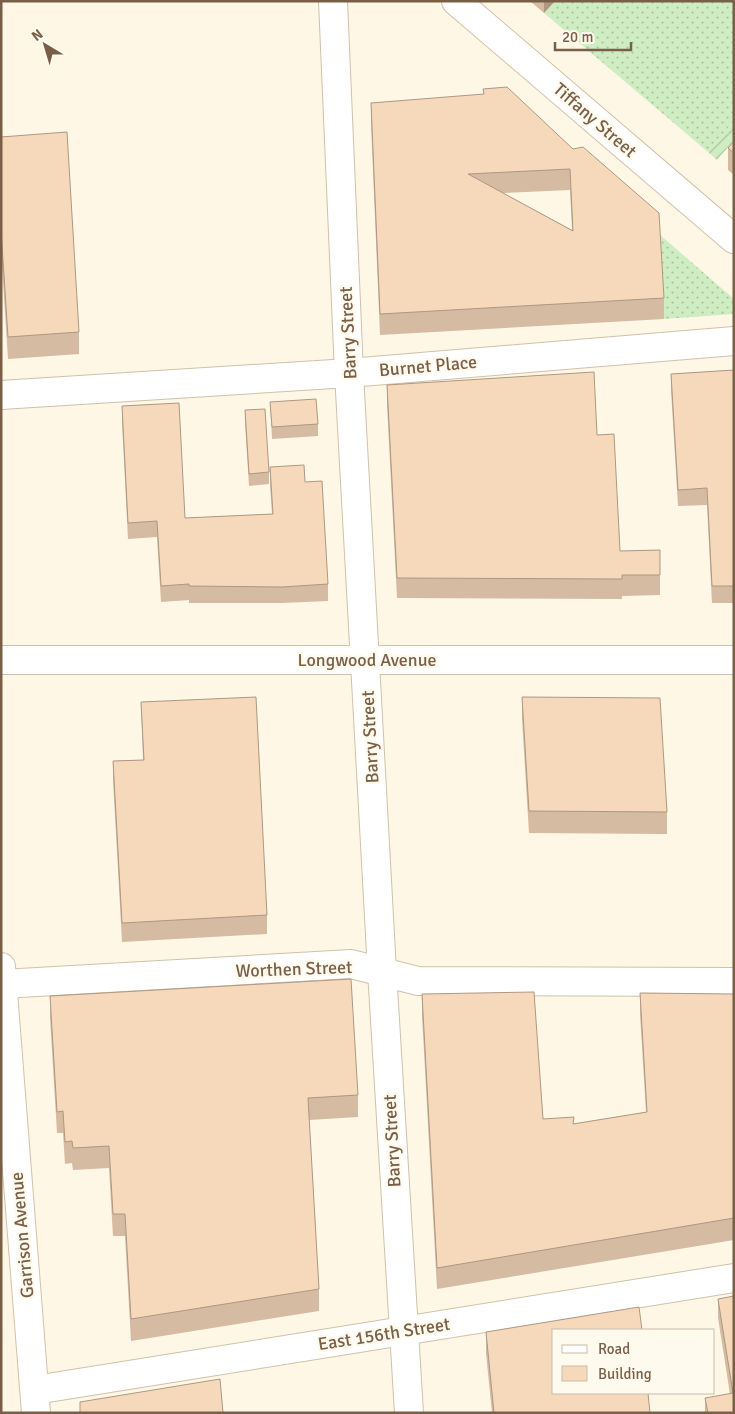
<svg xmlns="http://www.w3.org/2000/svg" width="735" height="1414" viewBox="0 0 735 1414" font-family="Signika,sans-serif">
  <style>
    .grass { fill: url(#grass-dots) }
    .garden { fill: url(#garden-furrows) }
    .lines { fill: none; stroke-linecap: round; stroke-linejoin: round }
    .street-casing { stroke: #d1c0aa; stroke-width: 30 }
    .secondary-casing { stroke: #d4c1a7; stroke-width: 30 }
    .street { stroke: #fff; stroke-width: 28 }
    .secondary { stroke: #fff; stroke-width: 28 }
    .wall { fill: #d4bba1; fill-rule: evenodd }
    .shaded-wall { fill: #ac9883 }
    .building { fill: #f6d9bb; stroke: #ac9883; fill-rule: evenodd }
    .labels { text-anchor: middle; stroke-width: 5; stroke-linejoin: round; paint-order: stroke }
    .street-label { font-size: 18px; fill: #7a5f48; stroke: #fffaee }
  </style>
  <defs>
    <pattern id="grass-dots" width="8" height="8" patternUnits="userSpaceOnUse" patternTransform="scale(1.25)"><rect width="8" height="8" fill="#cfedc2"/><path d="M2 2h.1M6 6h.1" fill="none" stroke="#adc3a0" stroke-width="1.8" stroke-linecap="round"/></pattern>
    <pattern id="garden-furrows" width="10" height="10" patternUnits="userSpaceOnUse" patternTransform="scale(1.25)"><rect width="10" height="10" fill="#cfedc2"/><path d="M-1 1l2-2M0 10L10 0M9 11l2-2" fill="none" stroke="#adc3a0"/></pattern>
  </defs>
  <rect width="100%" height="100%" fill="#fef7e6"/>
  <!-- grass -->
  <path class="grass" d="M 555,1 L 734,1 L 734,121 L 708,152 L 544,13 Z
    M 659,234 L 734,299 L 734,314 L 664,319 Z"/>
  <!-- garden -->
  <path class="garden" d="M 734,121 L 734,140 L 717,160 L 708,152 Z"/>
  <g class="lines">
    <defs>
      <path id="street" d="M 333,1 L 349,373 L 382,971 L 409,1413
        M 1,395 L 349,373 L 734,341
        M 2,984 L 351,964 L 418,981 L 734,982
        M 35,1390 L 734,1278"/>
      <path id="secondary" d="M 456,1 L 734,239
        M 1,660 L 734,660
        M 1,967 L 36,1413"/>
    </defs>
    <!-- street casing -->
    <use href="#street" class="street-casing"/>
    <!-- secondary casing -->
    <use href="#secondary" class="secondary-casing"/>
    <!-- street -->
    <use href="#street" class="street"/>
    <!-- secondary -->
    <use href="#secondary" class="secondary"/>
  </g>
  <!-- wall -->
  <path class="wall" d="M 530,1 L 555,1 L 544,13 Z
    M 371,103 L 573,149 L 664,298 L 664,319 L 380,335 L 371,124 ZM 570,190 L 572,230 L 503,193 Z
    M 1,137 L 79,332 L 79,354 L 8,359 L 1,250 Z
    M 734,141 L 734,175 L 728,170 L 728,148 Z
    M 734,370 L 734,603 L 712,603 L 707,505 L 678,506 L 671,390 L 671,374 Z
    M 387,385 L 597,435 L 620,551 L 660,550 L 660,595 L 622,596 L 622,599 L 397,598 L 387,405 Z
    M 270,402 L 318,424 L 318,436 L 272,439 Z
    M 122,406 L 185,518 L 272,514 L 270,484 L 270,467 L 305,482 L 328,584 L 328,601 L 282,603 L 189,603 L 189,600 L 161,602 L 157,537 L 128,539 L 122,422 Z
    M 245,410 L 269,472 L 269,484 L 249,486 L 245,422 Z
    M 522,697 L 667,812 L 667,834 L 529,833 L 522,719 Z
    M 141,702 L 267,915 L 267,934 L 122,942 L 113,780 L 113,761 L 143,760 Z
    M 640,993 L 734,994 L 734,1240 L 437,1289 L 422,1015 L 422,994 L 543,1119 L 574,1124 L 646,1112 L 640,1014 Z
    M 50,996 L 358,1095 L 358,1117 L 309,1120 L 319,1289 L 319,1311 L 131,1341 L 125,1236 L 113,1236 L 109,1168 L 73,1170 L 72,1163 L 65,1164 L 63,1133 L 57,1133 L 50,1018 Z
    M 734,1296 L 734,1413 L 730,1394 L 718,1318 L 718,1299 Z
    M 486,1332 L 650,1413 L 492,1413 L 486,1353 Z
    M 705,1398 L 708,1413 L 705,1413 Z"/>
  <!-- shaded-wall -->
  <path class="shaded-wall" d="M 544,1 L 555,1 L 544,13 Z"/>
  <!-- building -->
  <path class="building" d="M 507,87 L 573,149 L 583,147 L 659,213 L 664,298 L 380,314 L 371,103 L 484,94 L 483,89 ZM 570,169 L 573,231 L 468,174 Z
    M 67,132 L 79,332 L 8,337 L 1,229 L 1,137 Z
    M 734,141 L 734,153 L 728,148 Z
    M 734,370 L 734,586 L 712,586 L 707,488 L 678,490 L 671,374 Z
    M 594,372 L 597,435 L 614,434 L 620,551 L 660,550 L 660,575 L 622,575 L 622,579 L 397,578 L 387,385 Z
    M 316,399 L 318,424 L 272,427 L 270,402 Z
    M 179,403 L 185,518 L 273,514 L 270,467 L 304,465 L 305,482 L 322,481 L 328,584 L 282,587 L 189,586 L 189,584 L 161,586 L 157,521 L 128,523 L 122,406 Z
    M 265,409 L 269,472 L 249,474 L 245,410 Z
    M 256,697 L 267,915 L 122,923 L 113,761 L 144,760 L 141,702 Z
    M 522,697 L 660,698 L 667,812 L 529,811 Z
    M 351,979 L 358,1095 L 308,1098 L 319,1289 L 131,1319 L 125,1214 L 113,1214 L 109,1146 L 73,1148 L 72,1141 L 65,1142 L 63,1111 L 57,1112 L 50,996 Z
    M 534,992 L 543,1119 L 574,1117 L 573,1124 L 647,1112 L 640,993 L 734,994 L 734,1218 L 437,1268 L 422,994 Z
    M 734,1296 L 734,1413 L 708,1413 L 705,1398 L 733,1393 L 718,1299 Z
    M 639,1307 L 642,1330 L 554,1330 L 554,1393 L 648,1393 L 650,1413 L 494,1413 L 486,1332 Z
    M 220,1379 L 223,1413 L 80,1413 L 80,1402 Z"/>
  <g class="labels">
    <!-- street labels -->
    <g class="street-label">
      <text transform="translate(595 120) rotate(41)" y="6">Tiffany Street</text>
      <text transform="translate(348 333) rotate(-93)" y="6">Barry Street</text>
      <text transform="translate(428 366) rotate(-5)" y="6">Burnet Place</text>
      <text x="367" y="666">Longwood Avenue</text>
      <text transform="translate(370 737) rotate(-93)" y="6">Barry Street</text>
      <text transform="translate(294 969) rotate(-2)" y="6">Worthen Street</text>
      <text transform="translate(392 1141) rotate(-93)" y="6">Barry Street</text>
      <text transform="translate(22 1235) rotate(-95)" y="6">Garrison Avenue</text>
      <text transform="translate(384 1334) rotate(-9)" y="6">East 156th Street</text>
    </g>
  </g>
  <!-- border -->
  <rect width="735" height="1414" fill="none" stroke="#7a5f48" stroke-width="5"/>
  <!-- legend -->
  <rect x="552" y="1329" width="162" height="65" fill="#fffaee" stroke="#cabcac"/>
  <rect x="562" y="1345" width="25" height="8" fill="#ffffff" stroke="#cabcac"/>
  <text x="598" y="1354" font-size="15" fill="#7a5f48">Road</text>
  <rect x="562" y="1366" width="25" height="15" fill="#f6d9bb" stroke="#cabcac"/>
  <text x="598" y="1379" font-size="15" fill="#7a5f48">Building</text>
  <!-- north arrow -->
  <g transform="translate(45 45) rotate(322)" stroke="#fffaee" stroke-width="4" paint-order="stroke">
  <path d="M0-4L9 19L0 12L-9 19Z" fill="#7a5f48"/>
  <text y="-8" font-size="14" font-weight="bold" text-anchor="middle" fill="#7a5f48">N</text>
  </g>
  <!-- scale -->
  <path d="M555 42v8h76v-8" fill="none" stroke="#7a5f48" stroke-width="2.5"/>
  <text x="562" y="42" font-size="15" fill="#7a5f48" stroke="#fffaee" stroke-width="4" paint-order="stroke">20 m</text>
</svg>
